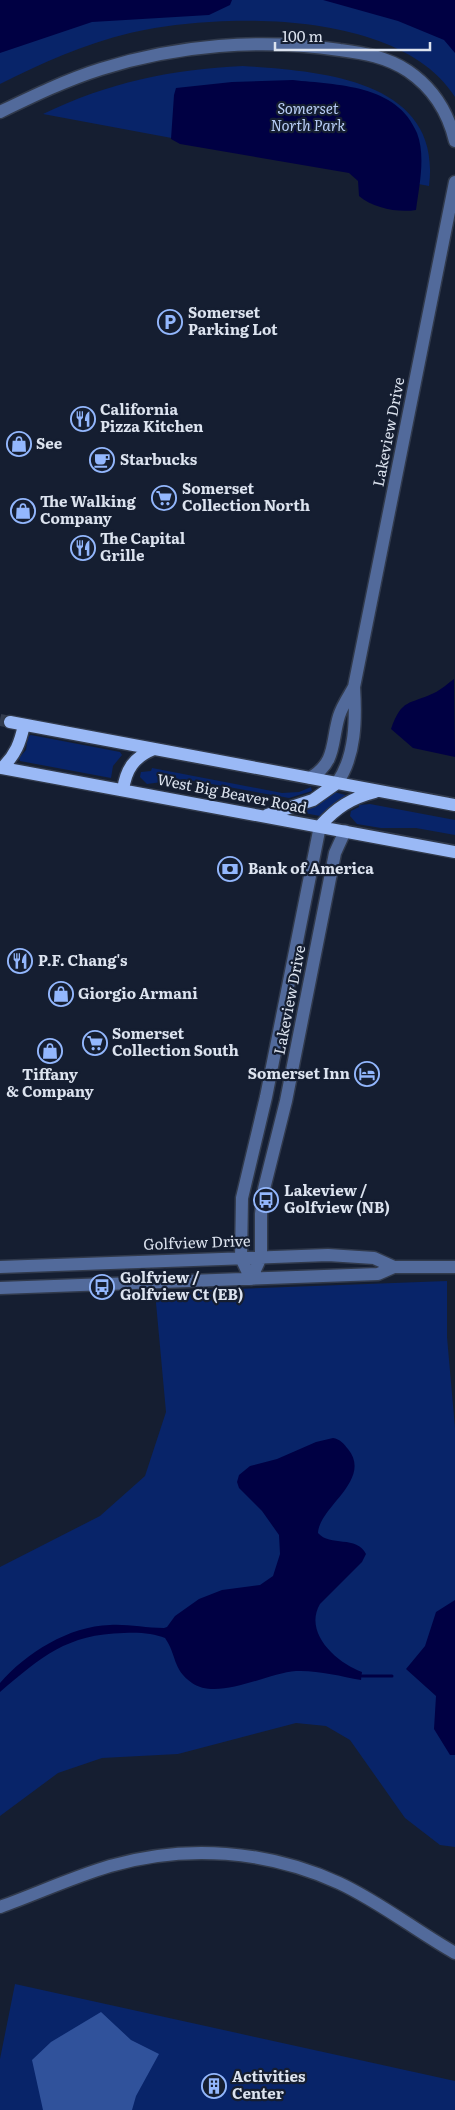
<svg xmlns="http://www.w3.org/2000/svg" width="455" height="2110" viewBox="0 0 455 2110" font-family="Literata,serif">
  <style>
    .green { fill: #082469 }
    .forest { fill: #30529b }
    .water { fill: #000043 }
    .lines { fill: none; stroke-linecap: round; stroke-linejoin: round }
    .stream { stroke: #000043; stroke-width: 3 }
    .major-tunnel { stroke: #333c4e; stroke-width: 12; stroke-dasharray: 12 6; stroke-linecap: butt }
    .minor-casing { stroke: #313a4c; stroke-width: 15 }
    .major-casing { stroke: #313a4c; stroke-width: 15 }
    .minor { stroke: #526a9b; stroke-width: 12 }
    .major { stroke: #9ab9f6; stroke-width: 12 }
    .labels { text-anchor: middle; stroke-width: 4.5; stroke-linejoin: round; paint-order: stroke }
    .park-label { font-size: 15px; font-style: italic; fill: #b7ccf5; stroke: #151e31 }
    .poi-label { font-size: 15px; font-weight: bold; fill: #dce3ef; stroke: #151e31; text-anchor: start }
    .street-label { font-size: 15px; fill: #dce3ef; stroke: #151e31 }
  </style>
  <rect width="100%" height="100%" fill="#151e31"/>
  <!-- green -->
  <path class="green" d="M 0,0 L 455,0 L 455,97 C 400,9 219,12 130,33 C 84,44 42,63 0,84 Z
    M 243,66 C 319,71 443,79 429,186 L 43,114 C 107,83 172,69 243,66 Z
    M 31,735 L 120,752 L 122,755 L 113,766 L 111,778 L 20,761 L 19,758 L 26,750 L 28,736 Z
    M 152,768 L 282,793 L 299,792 L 311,787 L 312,791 L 289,798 L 184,779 L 147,784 L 140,777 L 141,772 L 151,771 Z
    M 334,792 L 349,796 L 320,816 L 299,812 L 322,801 Z
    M 370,804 L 455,820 L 455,835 L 416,828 L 381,828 L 357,824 L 350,816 L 351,811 L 359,807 L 359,805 Z
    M 447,1281 L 447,1337 L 455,1428 L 455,1847 L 440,1845 L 405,1818 L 350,1740 L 326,1726 L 296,1723 L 178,1754 L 102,1758 L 58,1773 L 0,1816 L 0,1567 L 100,1516 L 145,1476 L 166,1412 L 155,1292 Z
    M 15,1984 L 455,2081 L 455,2110 L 0,2110 L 0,2059 Z"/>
  <!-- forest -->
  <path class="forest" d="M 101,2012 L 131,2040 L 159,2054 L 136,2096 L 132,2110 L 43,2110 L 32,2060 L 51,2042 Z"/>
  <!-- water -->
  <path class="water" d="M 0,0 L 232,0 L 230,5 L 209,15 L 92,22 L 0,53 Z
    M 323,0 L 455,0 L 455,53 L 444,40 L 398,21 Z
    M 293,80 C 337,85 397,84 417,133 C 426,156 419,187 416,210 C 398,213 373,208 359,196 L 358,181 L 349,173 L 180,144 L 171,139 L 174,95 L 176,88 L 232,82 Z
    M 454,679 L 455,757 L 413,748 L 391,729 C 402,698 409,705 434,693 C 441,690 448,683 454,679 Z
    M 333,1438 C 340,1439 344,1444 348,1449 C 373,1480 319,1507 318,1533 C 330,1547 357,1535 366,1554 L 362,1562 L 320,1604 C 303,1633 337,1663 362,1672 L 361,1680 C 340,1676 317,1670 296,1671 C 267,1673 218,1701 192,1683 C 172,1669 177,1655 165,1638 C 154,1633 137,1632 124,1633 C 67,1634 41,1657 0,1692 L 0,1683 C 26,1653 69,1626 110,1625 C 128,1624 145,1628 164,1628 L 167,1627 L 175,1616 L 199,1599 L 222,1590 L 260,1585 L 273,1576 L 280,1554 L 279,1535 L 262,1511 L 239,1488 L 237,1482 L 239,1475 L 250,1466 L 277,1459 L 316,1442 Z
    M 455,1600 L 455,1755 L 450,1755 L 434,1729 L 436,1696 L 406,1669 L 425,1646 L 436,1612 Z"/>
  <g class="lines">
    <!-- stream -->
    <path class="stream" d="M 362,1676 L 392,1676"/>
    <!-- major-tunnel -->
    <path class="major-tunnel" d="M 0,720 L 10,722"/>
    <defs>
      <path id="minor" d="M 0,112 C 33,96 66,80 101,69 C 177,45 260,38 340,50 C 364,53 387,57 408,71 C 433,88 448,112 455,141
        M 310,778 C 337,762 331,742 339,716 C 342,706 349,696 354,687
        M 337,783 C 356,756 356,718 354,687 L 455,182
        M 0,1267 L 328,1255 L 374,1258 L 394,1267 L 455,1267
        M 251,1279 L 241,1258 L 242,1198 L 266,1097 L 320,826
        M 251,1279 L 261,1257 L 261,1214 L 264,1189 L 286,1101 L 335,853 L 345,831
        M 0,1288 L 378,1274 L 394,1267
        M 0,1907 C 36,1894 73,1877 110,1866 C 186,1844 267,1850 339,1883 C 380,1902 416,1931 455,1953"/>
      <path id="major" d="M 10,722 L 455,805
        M 2,768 L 455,852
        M 2,768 C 16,754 20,743 24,725
        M 123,790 C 126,769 134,757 154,749
        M 267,815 L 313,800 L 337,783
        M 320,826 C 336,808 351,798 375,792"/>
    </defs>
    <!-- minor casing -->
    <use href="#minor" class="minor-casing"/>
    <!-- major casing -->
    <use href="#major" class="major-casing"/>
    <!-- minor -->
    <use href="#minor" class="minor"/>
    <!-- major -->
    <use href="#major" class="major"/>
  </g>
  <!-- icons -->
  <defs>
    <symbol id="parking-ring" viewBox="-11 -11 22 22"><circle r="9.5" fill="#151e31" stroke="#93b7fd" stroke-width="1.5"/><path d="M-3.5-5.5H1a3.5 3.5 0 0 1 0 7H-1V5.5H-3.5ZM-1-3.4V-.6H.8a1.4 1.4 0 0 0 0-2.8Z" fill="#93b7fd"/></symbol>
    <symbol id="restaurant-ring" viewBox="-11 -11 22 22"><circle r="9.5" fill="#151e31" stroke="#93b7fd" stroke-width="1.5"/><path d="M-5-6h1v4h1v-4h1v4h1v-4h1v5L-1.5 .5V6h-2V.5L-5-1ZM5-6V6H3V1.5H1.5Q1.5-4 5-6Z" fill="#93b7fd"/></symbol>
    <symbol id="shop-ring" viewBox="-11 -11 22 22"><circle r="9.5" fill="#151e31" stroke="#93b7fd" stroke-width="1.5"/><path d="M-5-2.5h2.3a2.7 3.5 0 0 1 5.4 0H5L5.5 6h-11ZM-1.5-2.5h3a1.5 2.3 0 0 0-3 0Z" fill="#93b7fd"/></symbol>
    <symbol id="cafe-ring" viewBox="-11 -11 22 22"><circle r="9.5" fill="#151e31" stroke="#93b7fd" stroke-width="1.5"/><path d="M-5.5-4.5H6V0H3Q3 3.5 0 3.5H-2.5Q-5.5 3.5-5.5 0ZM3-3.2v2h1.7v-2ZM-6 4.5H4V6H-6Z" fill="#93b7fd"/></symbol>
    <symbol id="supermarket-ring" viewBox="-11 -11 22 22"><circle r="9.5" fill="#151e31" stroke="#93b7fd" stroke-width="1.5"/><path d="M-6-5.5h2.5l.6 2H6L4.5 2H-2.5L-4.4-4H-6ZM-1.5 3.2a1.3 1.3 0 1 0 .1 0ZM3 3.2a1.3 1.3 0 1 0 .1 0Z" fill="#93b7fd"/></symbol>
    <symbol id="bank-ring" viewBox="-11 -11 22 22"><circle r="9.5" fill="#151e31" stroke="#93b7fd" stroke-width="1.5"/><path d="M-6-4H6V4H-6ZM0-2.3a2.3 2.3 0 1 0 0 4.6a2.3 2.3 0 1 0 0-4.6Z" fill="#93b7fd"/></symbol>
    <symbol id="hotel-ring" viewBox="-11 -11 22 22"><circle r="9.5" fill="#151e31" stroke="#93b7fd" stroke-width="1.5"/><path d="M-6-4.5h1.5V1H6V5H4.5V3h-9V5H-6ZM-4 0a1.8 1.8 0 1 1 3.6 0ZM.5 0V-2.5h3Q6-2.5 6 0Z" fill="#93b7fd"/></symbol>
    <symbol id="bus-ring" viewBox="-11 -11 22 22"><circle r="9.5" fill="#151e31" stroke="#93b7fd" stroke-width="1.5"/><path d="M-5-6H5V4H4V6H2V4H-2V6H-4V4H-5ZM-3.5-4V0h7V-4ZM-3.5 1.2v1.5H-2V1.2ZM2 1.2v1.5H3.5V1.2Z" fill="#93b7fd"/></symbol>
    <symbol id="building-ring" viewBox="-11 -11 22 22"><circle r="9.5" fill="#151e31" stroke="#93b7fd" stroke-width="1.5"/><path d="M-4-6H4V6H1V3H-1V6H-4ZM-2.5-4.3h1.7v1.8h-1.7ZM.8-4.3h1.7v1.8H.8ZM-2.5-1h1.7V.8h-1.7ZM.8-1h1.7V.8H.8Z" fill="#93b7fd"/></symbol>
  </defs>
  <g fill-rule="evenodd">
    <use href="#parking-ring" x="156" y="308" width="28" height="28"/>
    <use href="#restaurant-ring" x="69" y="405" width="28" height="28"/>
    <use href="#shop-ring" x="5" y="430" width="28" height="28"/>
    <use href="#cafe-ring" x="88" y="446" width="28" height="28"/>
    <use href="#supermarket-ring" x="150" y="484" width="28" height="28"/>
    <use href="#shop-ring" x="9" y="497" width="28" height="28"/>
    <use href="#restaurant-ring" x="69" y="534" width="28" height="28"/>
    <use href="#bank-ring" x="216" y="855" width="28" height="28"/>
    <use href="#restaurant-ring" x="6" y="947" width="28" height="28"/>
    <use href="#shop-ring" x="47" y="980" width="28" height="28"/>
    <use href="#supermarket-ring" x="81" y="1029" width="28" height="28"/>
    <use href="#shop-ring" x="36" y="1037" width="28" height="28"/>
    <use href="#hotel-ring" x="353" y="1060" width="28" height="28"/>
    <use href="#bus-ring" x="252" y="1186" width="28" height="28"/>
    <use href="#bus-ring" x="88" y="1273" width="28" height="28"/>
    <use href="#building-ring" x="200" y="2072" width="28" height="28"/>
  </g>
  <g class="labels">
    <!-- park labels -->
    <g class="park-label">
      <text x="308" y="114">Somerset<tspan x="308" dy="17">North Park</tspan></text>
    </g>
    <!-- poi labels -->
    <g class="poi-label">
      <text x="188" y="318">Somerset<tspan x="188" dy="17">Parking Lot</tspan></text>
      <text x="100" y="415">California<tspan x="100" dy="17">Pizza Kitchen</tspan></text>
      <text x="36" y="449">See</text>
      <text x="120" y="465">Starbucks</text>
      <text x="182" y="494">Somerset<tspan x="182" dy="17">Collection North</tspan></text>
      <text x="40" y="507">The Walking<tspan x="40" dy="17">Company</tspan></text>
      <text x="100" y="544">The Capital<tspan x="100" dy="17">Grille</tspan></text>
      <text x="248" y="874">Bank of America</text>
      <text x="38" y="966">P.F. Chang's</text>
      <text x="78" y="999">Giorgio Armani</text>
      <text x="112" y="1039">Somerset<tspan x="112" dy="17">Collection South</tspan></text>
      <text x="350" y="1079" text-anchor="end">Somerset Inn</text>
      <text x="50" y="1080" text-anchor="middle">Tiffany<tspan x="50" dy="17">&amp; Company</tspan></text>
      <text x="284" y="1196">Lakeview /<tspan x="284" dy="17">Golfview (NB)</tspan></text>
      <text x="120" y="1283">Golfview /<tspan x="120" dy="17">Golfview Ct (EB)</tspan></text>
      <text x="232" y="2082">Activities<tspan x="232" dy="17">Center</tspan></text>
    </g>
    <!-- street labels -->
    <g class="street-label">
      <text transform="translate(389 432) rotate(-79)" y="5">Lakeview Drive</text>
      <text transform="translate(232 794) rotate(11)" y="5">West Big Beaver Road</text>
      <text transform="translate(290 1000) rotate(-79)" y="5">Lakeview Drive</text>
      <text transform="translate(197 1243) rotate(-2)" y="5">Golfview Drive</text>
    </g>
  </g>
  <!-- scale -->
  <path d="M275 42v8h155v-8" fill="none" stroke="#dce3ef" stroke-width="2.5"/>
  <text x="282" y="42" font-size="15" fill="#dce3ef" stroke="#151e31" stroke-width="4" paint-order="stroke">100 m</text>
</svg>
